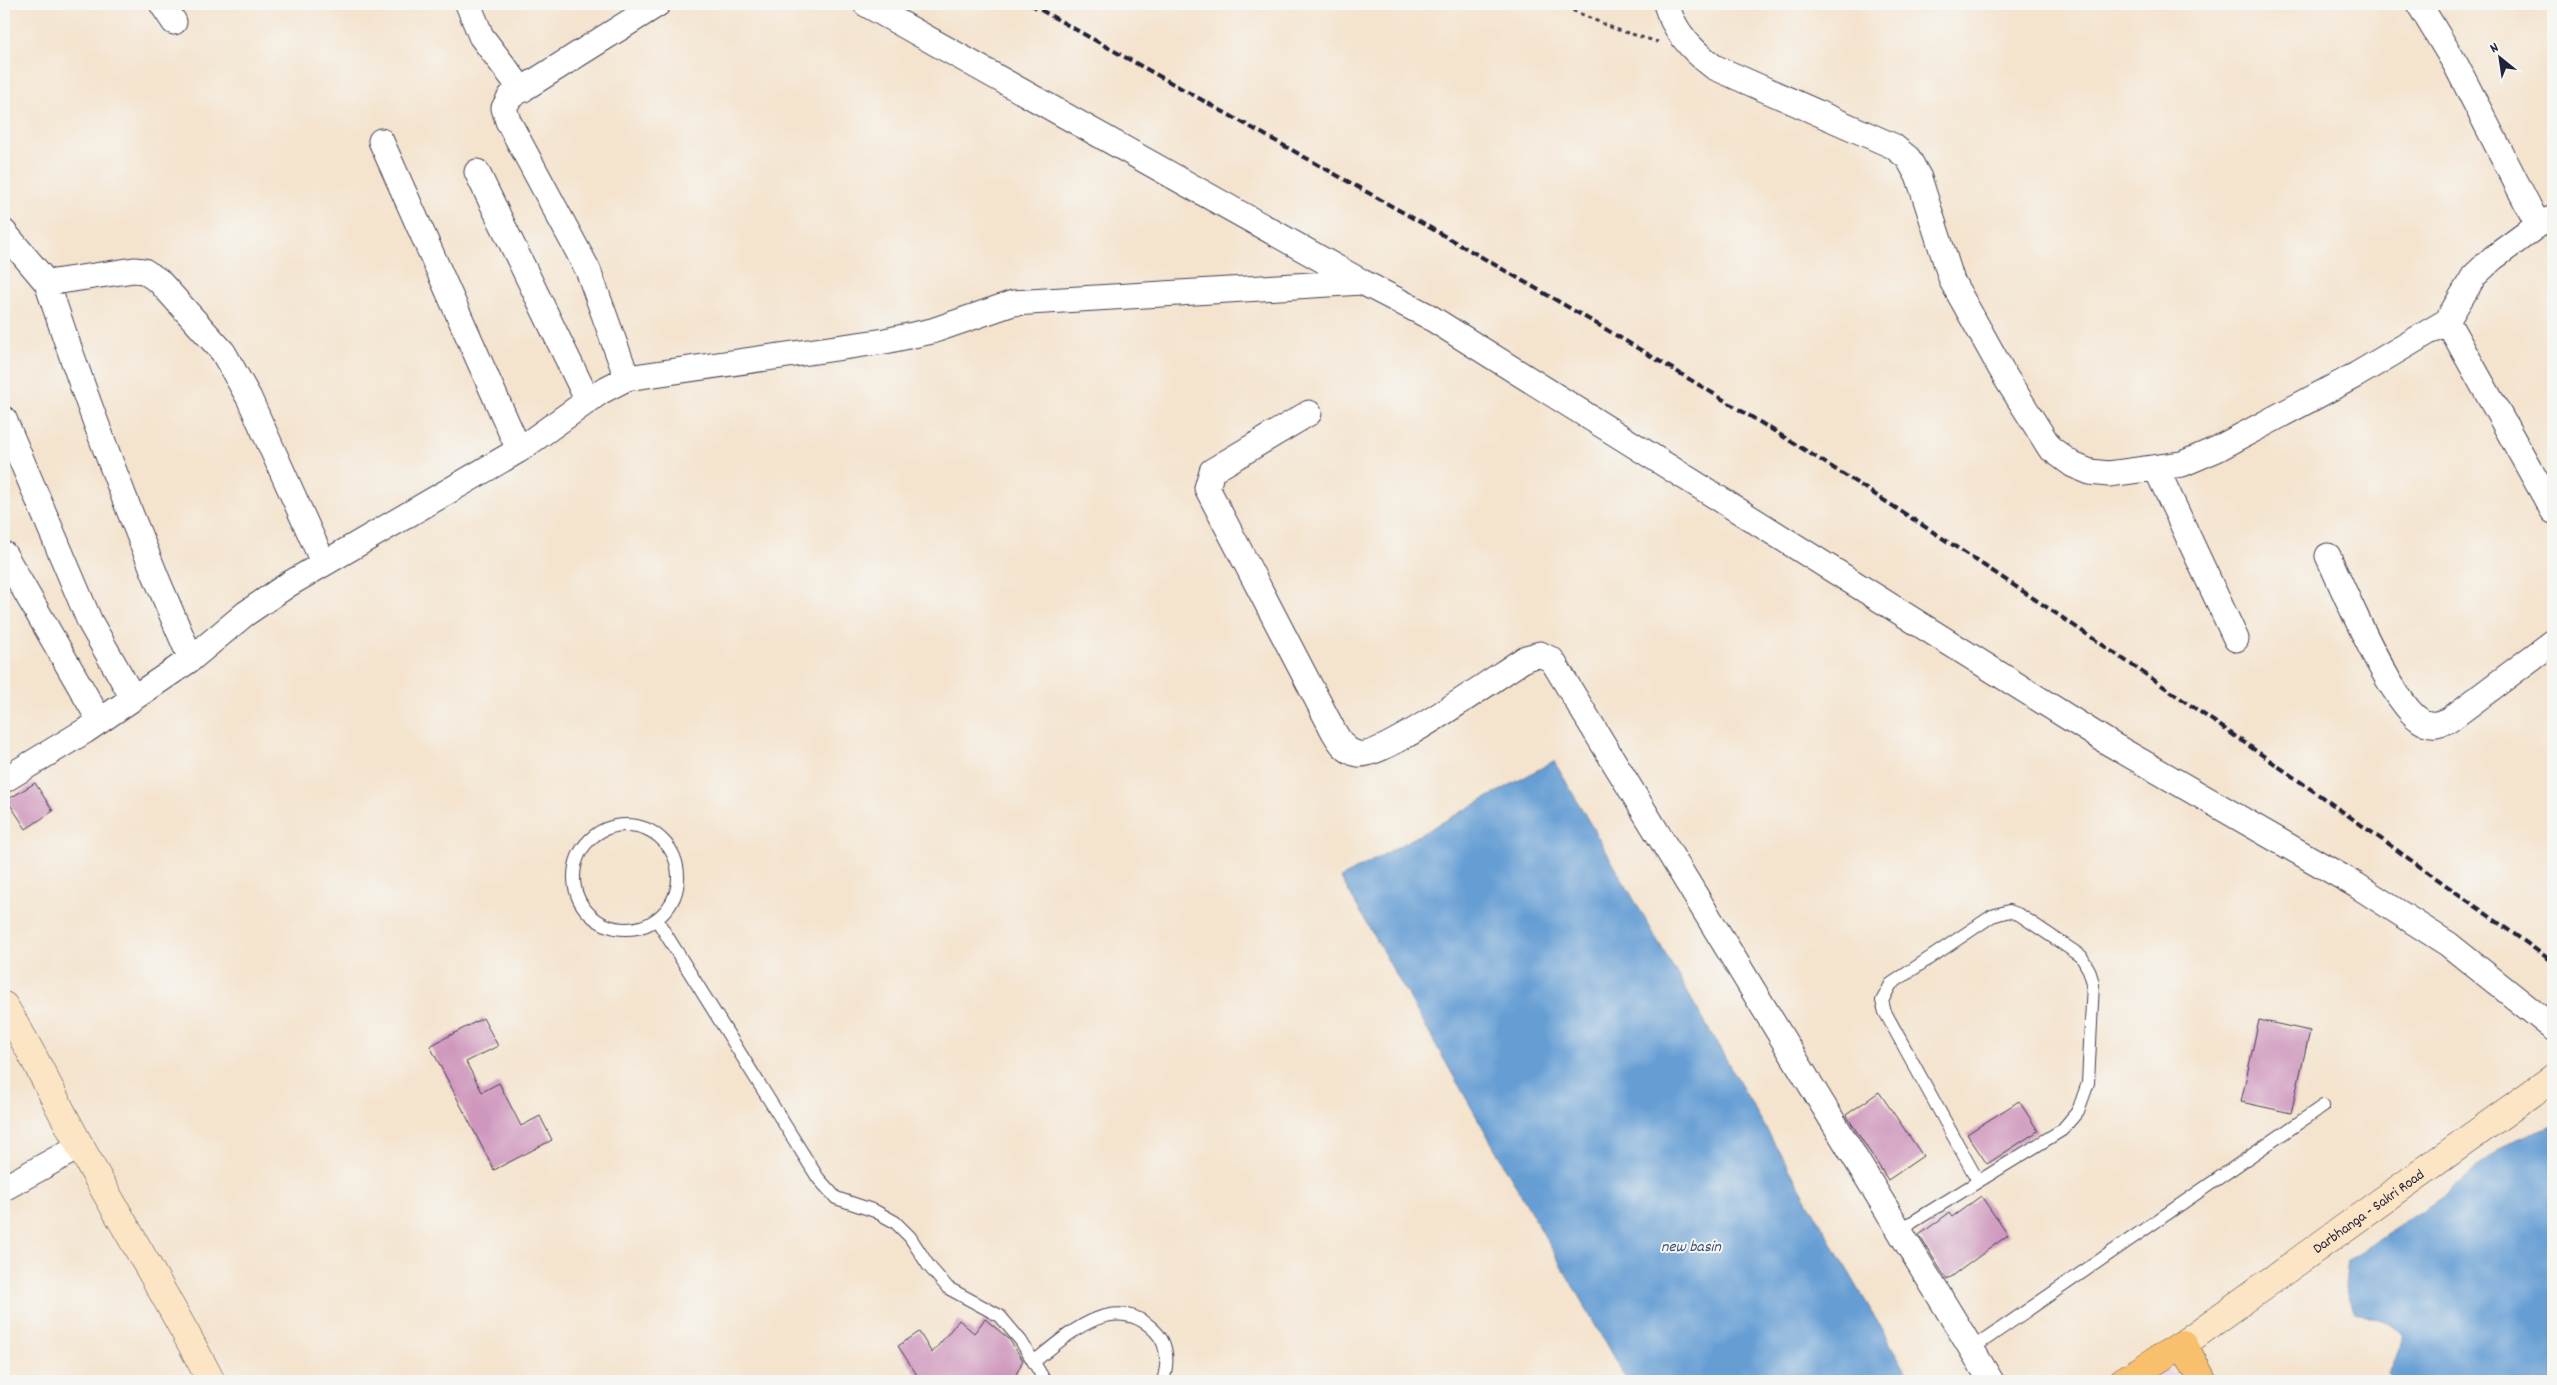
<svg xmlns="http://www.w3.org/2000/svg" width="2557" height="1385" viewBox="0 0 2557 1385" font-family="Dekko,sans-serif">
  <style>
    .built { fill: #f0d0e4 }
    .water { fill: #669ed4; stroke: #446088 }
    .building { fill: #cf97bd }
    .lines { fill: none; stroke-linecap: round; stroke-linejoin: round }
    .service-casing { stroke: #423f51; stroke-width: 14 }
    .minor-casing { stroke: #423f51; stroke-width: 27 }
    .secondary-casing { stroke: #423f51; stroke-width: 29 }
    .primary-casing { stroke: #423f51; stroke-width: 29 }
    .path { stroke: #423f51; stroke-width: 3; stroke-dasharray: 4 4; stroke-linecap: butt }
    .service { stroke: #fff; stroke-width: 12 }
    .minor { stroke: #fff; stroke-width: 25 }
    .secondary { stroke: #fce5c4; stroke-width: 28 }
    .primary { stroke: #f8bf6c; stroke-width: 28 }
    .rail { stroke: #22223b; stroke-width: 4; stroke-dasharray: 8 4; stroke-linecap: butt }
    .labels { text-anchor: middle; stroke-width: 4; stroke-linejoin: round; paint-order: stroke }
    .street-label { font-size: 15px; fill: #22223b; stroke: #f6f6f2 }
    .water-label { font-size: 16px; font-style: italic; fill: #3d5478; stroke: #f6f6f2 }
  </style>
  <rect width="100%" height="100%" fill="#f6f6f2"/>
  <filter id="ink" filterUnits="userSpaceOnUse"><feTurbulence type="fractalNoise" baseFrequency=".02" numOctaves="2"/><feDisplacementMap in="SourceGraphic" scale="10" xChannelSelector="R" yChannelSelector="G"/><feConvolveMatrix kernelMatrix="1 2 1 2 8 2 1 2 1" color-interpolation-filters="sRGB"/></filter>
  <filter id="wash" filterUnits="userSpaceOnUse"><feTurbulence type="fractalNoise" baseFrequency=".0096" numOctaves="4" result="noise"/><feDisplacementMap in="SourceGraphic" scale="20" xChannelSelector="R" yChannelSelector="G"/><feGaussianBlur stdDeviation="1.12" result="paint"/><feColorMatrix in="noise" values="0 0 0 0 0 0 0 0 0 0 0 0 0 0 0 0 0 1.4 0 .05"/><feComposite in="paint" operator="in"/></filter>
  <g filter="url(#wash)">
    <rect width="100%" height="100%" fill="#f4e3cd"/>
    <!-- built -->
    <path class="built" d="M 2166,1369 L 2185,1381 L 2146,1381 Z"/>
    <!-- water -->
    <path class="water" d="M 1554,761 L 1911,1380 L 1627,1381 L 1341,878 Z
      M 2553,1125 L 2553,1381 L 2392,1381 L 2389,1374 L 2405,1335 L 2390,1324 L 2355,1312 L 2345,1286 L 2348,1260 L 2447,1194 L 2505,1144 Z"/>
    <g id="blocks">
      <!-- building -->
      <path class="building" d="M 35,783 L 53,811 L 26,829 L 7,800 Z
        M 483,1018 L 498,1046 L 466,1062 L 482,1092 L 499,1083 L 521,1126 L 540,1116 L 552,1140 L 494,1170 L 430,1046 Z
        M 2259,1020 L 2310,1031 L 2291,1113 L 2241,1102 Z
        M 1879,1092 L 1923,1156 L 1888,1180 L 1846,1115 Z
        M 2019,1101 L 2038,1131 L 1987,1164 L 1967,1134 Z
        M 1981,1196 L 2008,1235 L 1947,1280 L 1919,1235 L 1949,1213 L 1952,1217 Z
        M 985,1319 L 1008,1338 L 1023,1360 L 1013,1381 L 921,1381 L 898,1346 L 919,1332 L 932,1353 L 959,1320 L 974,1333 Z"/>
    </g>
  </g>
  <g filter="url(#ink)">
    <use href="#blocks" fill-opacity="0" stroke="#423f51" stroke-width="1"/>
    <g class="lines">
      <defs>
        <path id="service" d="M574 877a52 52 0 1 1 104 0a52 52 0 1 1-104 0Z
          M 657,920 L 818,1178 L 836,1198 L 875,1211 L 895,1222 L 910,1237 L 928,1265 L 948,1288 L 1000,1316 L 1021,1341 L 1045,1381
          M 1898,1231 L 2062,1130 L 2078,1111 L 2088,1083 L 2093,983 L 2089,970 L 2081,956 L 2020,915 L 2009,911 L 1992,916 L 1891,984 L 1882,1001 L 1885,1012 L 1978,1181
          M 1970,1350 L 2323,1106
          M 1035,1361 C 1068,1334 1115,1290 1155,1331 C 1169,1345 1168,1364 1163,1381"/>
        <path id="minor" d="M 162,4 L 174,22
          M 468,4 L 481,36 L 522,90
          M 866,4 L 1362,282 L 1428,316 L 2109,743 L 2356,885 L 2448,944 L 2553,1028
          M 1666,4 C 1674,31 1691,50 1714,67 L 1893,146 L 1908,158 L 1919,178 L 1952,281 L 2006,378 L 2050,448 L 2073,465 L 2090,472 L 2109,474 L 2182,464 L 2217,449 L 2356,375 L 2447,321 L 2474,276 L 2493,258 L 2538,225 L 2553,218
          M 2419,4 L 2456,65 L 2538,225
          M 381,141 L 519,450
          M 477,172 L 588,401
          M 4,232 L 47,283 L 134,270 L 144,271 L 159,281 L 223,352 L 249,398 L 323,562
          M 47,283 C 89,410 137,536 191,659
          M 2447,321 L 2553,511
          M 627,378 L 588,270 L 508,121 L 504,108 L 510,97 L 658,4
          M 1309,413 L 1212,471 L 1207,488 L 1334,732 C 1340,742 1346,752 1358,754 C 1382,759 1499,675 1526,658 L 1540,654 L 1552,660 L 1991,1381
          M 4,419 L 90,622 L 133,698
          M 2156,468 L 2236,639
          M 4,554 L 100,721
          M 2328,556 C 2344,590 2393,708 2423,722 C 2433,726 2439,724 2449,720 L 2553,642
          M 4,780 L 85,731 L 191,659 L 245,614 L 289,584 L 519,450 L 600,392 L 627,378 L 885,341 L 932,331 L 1013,303 L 1362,282
          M 4,1188 L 80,1146"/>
        <g id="secondary">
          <path d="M 4,1006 C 33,1051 54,1100 80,1146 C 123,1225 170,1301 211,1381"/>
          <path id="s1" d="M 2183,1344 L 2553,1078"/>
        </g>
        <path id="primary" d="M 2123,1381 L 2183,1344 L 2203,1381"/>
      </defs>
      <!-- service casing -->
      <use href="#service" class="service-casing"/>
      <!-- minor casing -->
      <use href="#minor" class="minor-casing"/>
      <!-- secondary casing -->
      <use href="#secondary" class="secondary-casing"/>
      <!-- primary casing -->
      <use href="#primary" class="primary-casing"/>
      <!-- path -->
      <path class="path" d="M 1558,4 L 1615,29 L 1658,42"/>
      <!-- service -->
      <use href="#service" class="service"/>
      <!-- minor -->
      <use href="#minor" class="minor"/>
      <!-- secondary -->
      <use href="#secondary" class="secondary"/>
      <!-- primary -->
      <use href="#primary" class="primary"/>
      <!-- rail -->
      <path class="rail" d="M 1030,4 C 1269,138 1511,269 1745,413 C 2022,583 2289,772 2553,962"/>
    </g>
  </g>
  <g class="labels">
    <!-- street labels -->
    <g class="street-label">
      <text dy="5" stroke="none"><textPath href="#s1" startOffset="228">Darbhanga - Sakri Road</textPath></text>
    </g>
    <!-- water labels -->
    <g class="water-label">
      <text x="1691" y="1251">new basin</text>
    </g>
  </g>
  <!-- margin -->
  <rect width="2557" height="1385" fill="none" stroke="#f6f6f2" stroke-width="20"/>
  <!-- north arrow -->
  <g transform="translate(2500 58) rotate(330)" stroke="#f6f6f2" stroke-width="4" paint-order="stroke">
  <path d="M0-4L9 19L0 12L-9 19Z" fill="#22223b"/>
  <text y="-8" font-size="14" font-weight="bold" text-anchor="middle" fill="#22223b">N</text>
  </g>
</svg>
